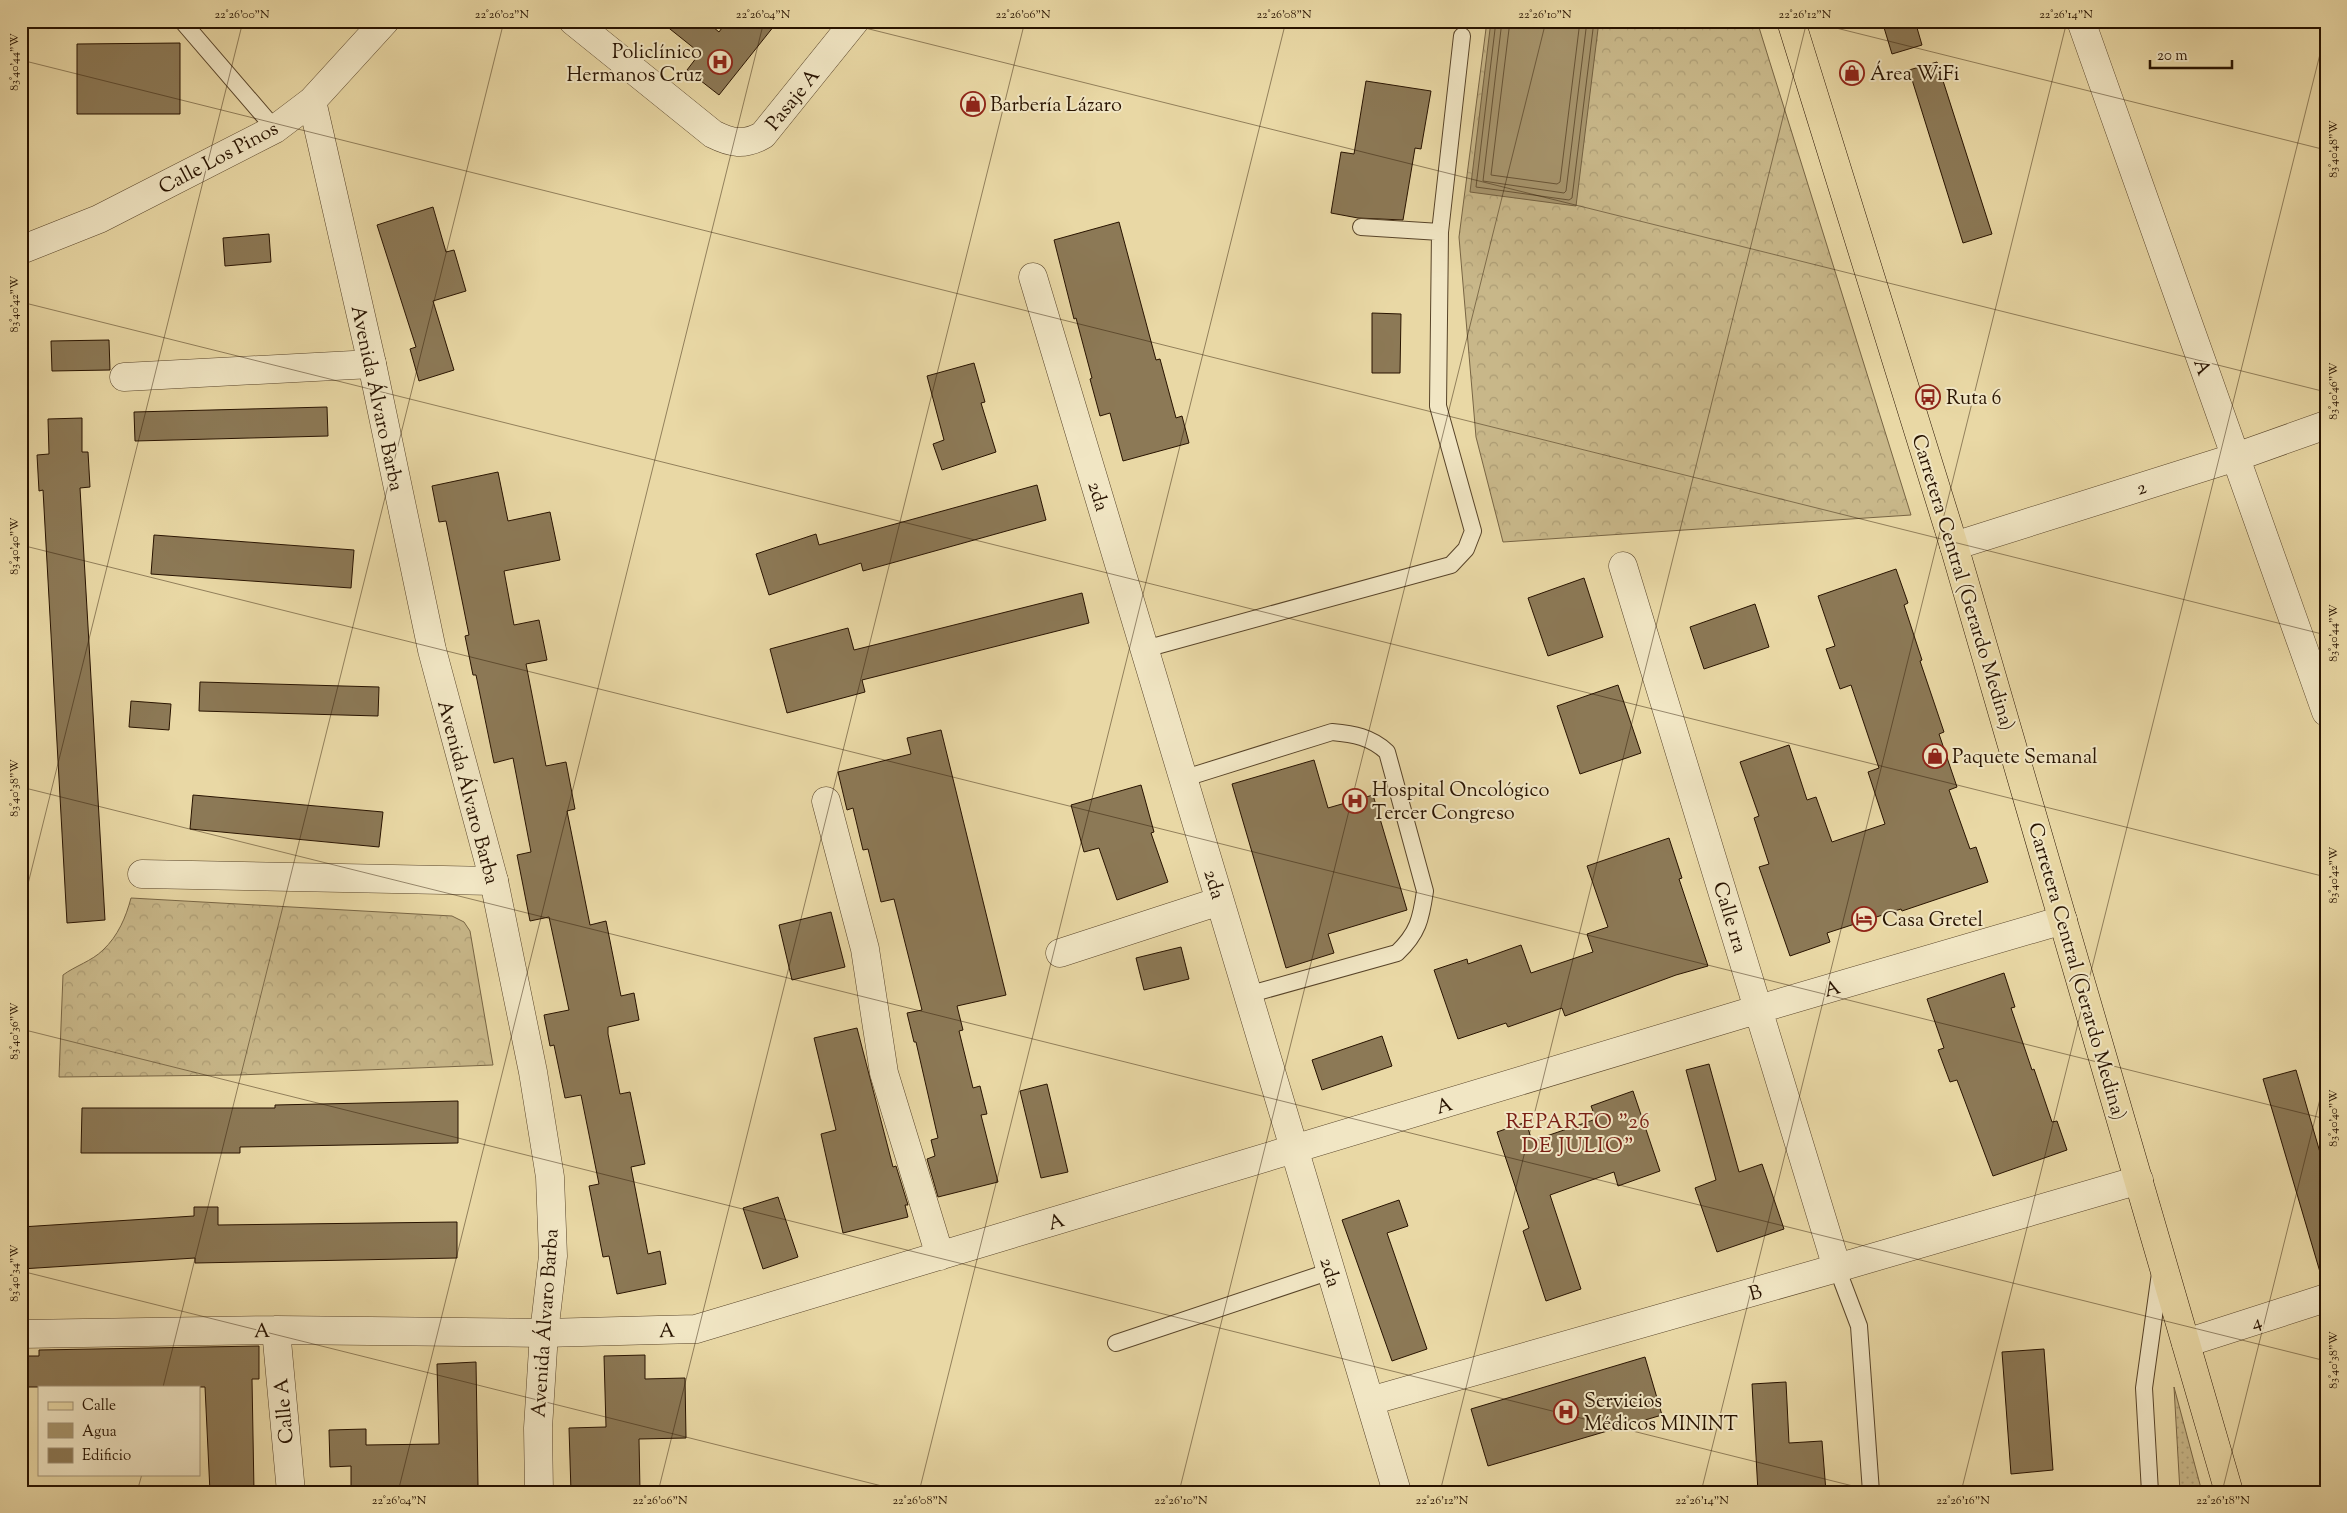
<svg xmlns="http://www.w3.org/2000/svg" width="2347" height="1513" viewBox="0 0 2347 1513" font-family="'Sorts Mill Goudy',serif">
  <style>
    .grass { fill: url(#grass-dots); stroke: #786544 }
    .forest { fill: url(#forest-crowns); stroke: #786544 }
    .water { fill: #a7956d; stroke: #746141 }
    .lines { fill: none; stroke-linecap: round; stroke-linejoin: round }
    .shore { stroke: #685436; stroke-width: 1 }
    .building { fill: #8c7956; stroke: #281300 }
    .service-casing { stroke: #584429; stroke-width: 18 }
    .minor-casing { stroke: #584429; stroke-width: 29 }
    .tertiary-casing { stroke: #584429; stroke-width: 29 }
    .primary-casing { stroke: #281300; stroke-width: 29 }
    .service { stroke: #f1e6c4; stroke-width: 16 }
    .minor { stroke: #f1e6c4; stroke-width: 28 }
    .tertiary { stroke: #f1e6c4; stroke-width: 28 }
    .primary { stroke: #e9d8a5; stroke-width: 28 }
    .ticks { fill: none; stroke: #281300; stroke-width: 1; stroke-opacity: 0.45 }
    .labels { text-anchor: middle; stroke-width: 4; stroke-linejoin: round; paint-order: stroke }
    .poi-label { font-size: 20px; fill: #281300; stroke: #f1e6c4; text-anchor: start }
    .street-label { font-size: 20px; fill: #281300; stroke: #f1e6c4 }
    .neighbourhood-label { font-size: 21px; letter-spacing: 1px; fill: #7a1f14; stroke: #f1e6c4 }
    .neatline { fill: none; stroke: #281300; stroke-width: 2 }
    .ticks-label { font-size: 12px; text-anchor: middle; fill: #281300 }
  </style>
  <defs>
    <pattern id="grass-dots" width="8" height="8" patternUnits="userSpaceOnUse" patternTransform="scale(1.25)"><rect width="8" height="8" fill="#c8b789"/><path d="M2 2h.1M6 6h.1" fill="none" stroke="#ac9c74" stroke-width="1.8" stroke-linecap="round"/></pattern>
    <pattern id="forest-crowns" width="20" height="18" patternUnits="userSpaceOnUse" patternTransform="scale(1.25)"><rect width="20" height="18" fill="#c8b789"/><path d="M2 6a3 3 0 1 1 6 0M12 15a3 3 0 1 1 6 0" fill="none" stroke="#ac9c74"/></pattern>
  </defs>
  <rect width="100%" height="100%" fill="#e9d8a5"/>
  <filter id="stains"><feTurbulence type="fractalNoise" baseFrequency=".004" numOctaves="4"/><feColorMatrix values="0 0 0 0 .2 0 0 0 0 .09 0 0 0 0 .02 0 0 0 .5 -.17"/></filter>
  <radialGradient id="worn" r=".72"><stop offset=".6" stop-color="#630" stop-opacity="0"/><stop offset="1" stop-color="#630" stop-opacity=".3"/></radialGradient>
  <!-- grass -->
  <path class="grass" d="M 2174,1387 L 2202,1492 L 2180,1492 Z"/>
  <!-- forest -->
  <path class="forest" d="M 1487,21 L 1757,21 L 1911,515 L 1503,542 L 1476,437 L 1459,237 Z
    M 131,898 L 452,916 L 464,922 L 470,931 L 493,1065 L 238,1075 L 59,1077 L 63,975 C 75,966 92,961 103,950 C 118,936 126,917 131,898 Z"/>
  <!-- water -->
  <path class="water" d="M 1491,21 L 1599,21 L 1576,206 L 1470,192 Z"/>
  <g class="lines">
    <!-- shore -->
    <path class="shore" d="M 1496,21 L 1476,187 L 1569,200 L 1572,198 L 1594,21
      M 1502,21 L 1483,181 L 1564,193 L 1566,191 L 1587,21
      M 1510,21 L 1491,175 L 1557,184 L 1560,182 L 1580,21"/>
  </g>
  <!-- building -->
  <path class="building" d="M 660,21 L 706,21 L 719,32 L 727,21 L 778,21 L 719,95 L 687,70 L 700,53 Z
    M 1882,21 L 1915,21 L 1922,45 L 1892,54 Z
    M 180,43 L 180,114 L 77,114 L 77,44 Z
    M 1937,62 L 1992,234 L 1963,243 L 1909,70 Z
    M 1366,81 L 1431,91 L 1421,149 L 1415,148 L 1403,220 L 1358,218 L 1331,213 L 1341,152 L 1354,154 Z
    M 433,207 L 446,252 L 454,250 L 466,291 L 433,301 L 454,370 L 419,381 L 410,349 L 416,347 L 377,225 Z
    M 1119,222 L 1156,360 L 1160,359 L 1176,418 L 1182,416 L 1189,443 L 1123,461 L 1110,413 L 1100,416 L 1090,379 L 1092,378 L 1076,318 L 1074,319 L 1054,240 Z
    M 269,234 L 271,262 L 225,266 L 223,238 Z
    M 1372,313 L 1401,314 L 1400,373 L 1372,373 Z
    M 109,340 L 110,370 L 52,371 L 51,341 Z
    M 974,363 L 985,402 L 981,403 L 996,452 L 942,470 L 933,444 L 944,440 L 927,376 Z
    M 327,407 L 328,436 L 135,441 L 134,412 Z
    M 82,418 L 82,452 L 88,452 L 90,487 L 80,488 L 105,920 L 67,923 L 43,490 L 39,491 L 37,455 L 49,454 L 48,419 Z
    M 498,472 L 508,521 L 550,512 L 560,560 L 504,571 L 514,625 L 539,620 L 547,660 L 526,664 L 546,766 L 566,762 L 575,809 L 567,811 L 590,925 L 606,921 L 621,996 L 634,993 L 639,1020 L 608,1027 L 608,1034 L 620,1094 L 630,1092 L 645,1164 L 631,1167 L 648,1254 L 660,1251 L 666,1284 L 617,1294 L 609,1256 L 603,1257 L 589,1186 L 599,1184 L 581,1095 L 565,1098 L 554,1045 L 550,1046 L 544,1015 L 569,1010 L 549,917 L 530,921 L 517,855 L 531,852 L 513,758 L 494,763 L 476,675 L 473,675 L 465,636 L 469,635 L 446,521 L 439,522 L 432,486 Z
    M 1037,485 L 1046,520 L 863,571 L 861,563 L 769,595 L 756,554 L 816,534 L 819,545 Z
    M 154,535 L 354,550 L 351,588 L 151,574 Z
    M 1896,569 L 1908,603 L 1904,605 L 1922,660 L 1920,661 L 1944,732 L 1939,734 L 1957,787 L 1949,790 L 1970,849 L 1976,847 L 1988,882 L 1902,911 L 1901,909 L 1827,933 L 1830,942 L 1790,956 L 1759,867 L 1769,864 L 1754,818 L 1759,816 L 1740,762 L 1789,745 L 1807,800 L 1816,797 L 1832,842 L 1885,824 L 1868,772 L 1879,768 L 1851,685 L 1840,689 L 1826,649 L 1835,646 L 1818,596 Z
    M 1584,578 L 1603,637 L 1548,656 L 1528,598 Z
    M 1082,593 L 1089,623 L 862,680 L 865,692 L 787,713 L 770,649 L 848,628 L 854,650 Z
    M 1755,604 L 1769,647 L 1704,669 L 1690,627 Z
    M 200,682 L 379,687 L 378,716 L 199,711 Z
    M 1618,685 L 1641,753 L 1580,774 L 1557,706 Z
    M 131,701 L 171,704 L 169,730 L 129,727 Z
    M 941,730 L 1006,995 L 957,1006 L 963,1030 L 959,1031 L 973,1088 L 980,1086 L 987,1114 L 981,1115 L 998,1182 L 938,1197 L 927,1159 L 935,1156 L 931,1140 L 938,1138 L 916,1042 L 914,1042 L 907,1013 L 922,1010 L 894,899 L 881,902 L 868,849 L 863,850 L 853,808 L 847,810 L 838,772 L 911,754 L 907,738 Z
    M 1314,760 L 1328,808 L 1373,795 L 1407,910 L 1328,934 L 1334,953 L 1286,968 L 1232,784 Z
    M 1141,785 L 1154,832 L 1151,833 L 1168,882 L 1117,900 L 1099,848 L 1084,852 L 1071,805 Z
    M 193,795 L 383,812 L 379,847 L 190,829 Z
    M 1669,838 L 1682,878 L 1679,879 L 1708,966 L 1676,975 L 1565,1016 L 1562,1008 L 1508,1027 L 1506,1023 L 1458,1039 L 1434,970 L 1467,959 L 1468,964 L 1521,945 L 1531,973 L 1593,952 L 1587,934 L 1608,927 L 1587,866 Z
    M 831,912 L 845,967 L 792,980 L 779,925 Z
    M 1181,947 L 1189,979 L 1144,990 L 1136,958 Z
    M 2004,973 L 2015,1007 L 2011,1008 L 2032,1070 L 2034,1069 L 2052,1122 L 2057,1121 L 2067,1150 L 1993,1176 L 1957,1080 L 1950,1082 L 1938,1050 L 1944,1048 L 1927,999 Z
    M 857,1028 L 893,1167 L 896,1166 L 908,1205 L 905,1205 L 908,1217 L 843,1233 L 821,1134 L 836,1130 L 814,1038 Z
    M 1382,1036 L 1392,1066 L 1322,1090 L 1312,1060 Z
    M 1709,1064 L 1739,1172 L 1762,1164 L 1784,1229 L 1717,1252 L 1695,1188 L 1716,1180 L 1686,1070 Z
    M 2296,1070 L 2326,1173 L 2326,1271 L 2320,1272 L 2263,1079 Z
    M 1047,1084 L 1068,1172 L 1041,1178 L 1020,1091 Z
    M 1633,1091 L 1660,1171 L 1618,1186 L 1614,1172 L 1550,1195 L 1581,1289 L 1546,1301 L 1523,1231 L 1529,1228 L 1497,1132 L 1526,1122 L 1532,1141 L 1596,1119 L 1591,1106 Z
    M 458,1101 L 458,1143 L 240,1147 L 240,1153 L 81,1153 L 82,1108 L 275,1108 L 275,1105 Z
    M 778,1197 L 798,1257 L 763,1269 L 743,1208 Z
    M 1399,1200 L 1408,1226 L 1387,1233 L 1427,1349 L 1392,1361 L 1342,1220 Z
    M 194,1207 L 218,1207 L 218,1225 L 457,1222 L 457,1258 L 195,1263 L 195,1258 L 21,1269 L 21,1227 L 194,1216 Z
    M 259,1346 L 259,1379 L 252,1379 L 254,1492 L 210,1492 L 205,1387 L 21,1387 L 21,1356 L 39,1356 L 39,1350 Z
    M 2044,1349 L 2053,1470 L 2011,1474 L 2002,1352 Z
    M 645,1355 L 645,1379 L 685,1378 L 686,1438 L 639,1439 L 640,1492 L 571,1492 L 569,1428 L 606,1427 L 604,1356 Z
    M 1645,1357 L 1662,1415 L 1488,1466 L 1471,1409 Z
    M 476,1362 L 478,1486 L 351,1487 L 351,1466 L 330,1467 L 329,1430 L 366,1429 L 366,1445 L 439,1444 L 437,1364 Z
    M 1786,1382 L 1789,1443 L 1822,1441 L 1826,1492 L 1758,1492 L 1752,1384 Z"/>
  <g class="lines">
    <defs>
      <path id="service" d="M 182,21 L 275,129
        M 1361,227 L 1440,232
        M 1145,649 L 1451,565 L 1466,549 L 1473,531 L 1438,406 L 1440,232 L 1462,36
        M 1182,779 L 1332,732 C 1354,734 1371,737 1387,752 L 1425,891 C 1421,919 1418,933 1397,953 L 1247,995
        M 1837,1268 L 1859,1326 L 1871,1492
        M 1116,1343 L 1331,1271
        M 2150,1492 L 2144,1388 L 2160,1273"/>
      <path id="minor" d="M 573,21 L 713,134 C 731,143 744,146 763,135 L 855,21
        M 2081,21 L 2326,712
        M 1033,277 L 1397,1492
        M 124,377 L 372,364
        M 1954,546 L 2236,457 L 2326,425
        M 1623,566 L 1837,1268
        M 826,801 L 865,949 L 884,1073 L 940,1256
        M 142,874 L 494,881
        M 1060,953 L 1220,901
        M 276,1330 L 291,1492
        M 21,1334 L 276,1330 L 544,1333 L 696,1329 L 1759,1009 L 2063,920
        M 1370,1401 L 1837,1268 L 2139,1180"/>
      <path id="tertiary" d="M 312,101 L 372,364 L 432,650 L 494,881 L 533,1072 L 550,1177 L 553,1256 L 544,1333 L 538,1428 L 539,1492
        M 21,250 L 99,219 L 275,129 L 312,101 L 385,21
        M 2186,1343 L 2326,1298"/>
      <path id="primary" d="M 1791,21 L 1954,546 L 2229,1492"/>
    </defs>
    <!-- service casing -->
    <use href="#service" class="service-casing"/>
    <!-- minor casing -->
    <use href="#minor" class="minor-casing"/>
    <!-- tertiary casing -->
    <use href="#tertiary" class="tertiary-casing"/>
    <!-- primary casing -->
    <use href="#primary" class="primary-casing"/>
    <!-- service -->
    <use href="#service" class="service"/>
    <!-- minor -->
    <use href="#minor" class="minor"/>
    <!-- tertiary -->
    <use href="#tertiary" class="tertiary"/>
    <!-- primary -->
    <use href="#primary" class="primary"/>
  </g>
  <!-- ticks -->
  <path class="ticks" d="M 837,21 L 2326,392M 1808,21 L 2326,150M 21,60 L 2326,635M 21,302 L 2326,877M 21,545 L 2326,1119M 21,787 L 2326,1361M 21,912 L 243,21M 21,1029 L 1877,1492M 21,1271 L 906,1492M 163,1387 L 504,21M 137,1492 L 142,1474M 398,1492 L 764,21M 658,1492 L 1025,21M 919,1492 L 1286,21M 1179,1492 L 1546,21M 1440,1492 L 1807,21M 1701,1492 L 2067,21M 1961,1492 L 2326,30M 2222,1492 L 2326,1075"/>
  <!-- icons -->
  <defs>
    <symbol id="hospital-ring" viewBox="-11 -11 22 22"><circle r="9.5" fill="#f1e6c4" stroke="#8f2418" stroke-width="1.5"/><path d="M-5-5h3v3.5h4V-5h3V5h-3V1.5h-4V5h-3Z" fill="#8f2418"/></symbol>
    <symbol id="shop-ring" viewBox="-11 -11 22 22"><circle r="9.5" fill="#f1e6c4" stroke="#8f2418" stroke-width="1.5"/><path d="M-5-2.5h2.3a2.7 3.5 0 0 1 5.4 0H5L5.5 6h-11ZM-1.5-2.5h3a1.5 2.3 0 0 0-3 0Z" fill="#8f2418"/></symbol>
    <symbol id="bus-ring" viewBox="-11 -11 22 22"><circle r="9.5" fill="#f1e6c4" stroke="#8f2418" stroke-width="1.5"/><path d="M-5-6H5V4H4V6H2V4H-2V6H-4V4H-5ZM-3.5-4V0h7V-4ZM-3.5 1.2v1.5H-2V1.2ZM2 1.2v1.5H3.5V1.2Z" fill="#8f2418"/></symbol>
    <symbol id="hotel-ring" viewBox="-11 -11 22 22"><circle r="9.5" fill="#f1e6c4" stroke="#8f2418" stroke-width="1.5"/><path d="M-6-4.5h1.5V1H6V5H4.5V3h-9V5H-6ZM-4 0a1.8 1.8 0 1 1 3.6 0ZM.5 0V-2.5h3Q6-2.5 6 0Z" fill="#8f2418"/></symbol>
  </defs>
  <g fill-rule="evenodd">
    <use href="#hospital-ring" x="706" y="48" width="28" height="28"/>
    <use href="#shop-ring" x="1838" y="59" width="28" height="28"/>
    <use href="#shop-ring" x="959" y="90" width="28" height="28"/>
    <use href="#bus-ring" x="1914" y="383" width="28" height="28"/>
    <use href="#shop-ring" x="1921" y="742" width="28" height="28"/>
    <use href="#hospital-ring" x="1341" y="787" width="28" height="28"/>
    <use href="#hotel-ring" x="1850" y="905" width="28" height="28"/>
    <use href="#hospital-ring" x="1552" y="1398" width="28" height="28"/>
  </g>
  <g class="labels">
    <!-- poi labels -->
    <g class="poi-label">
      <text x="702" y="58" text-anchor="end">Policlínico<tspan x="702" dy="23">Hermanos Cruz</tspan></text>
      <text x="1870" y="80">Área WiFi</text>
      <text x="990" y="111">Barbería Lázaro</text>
      <text x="1946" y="404">Ruta 6</text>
      <text x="1952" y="763">Paquete Semanal</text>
      <text x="1372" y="796">Hospital Oncológico<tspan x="1372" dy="23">Tercer Congreso</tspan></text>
      <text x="1882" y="926">Casa Gretel</text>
      <text x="1584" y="1407">Servicios<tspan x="1584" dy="23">Médicos MININT</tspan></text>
    </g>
    <!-- street labels -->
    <g class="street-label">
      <text transform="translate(792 99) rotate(-51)" y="7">Pasaje A</text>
      <text transform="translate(218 157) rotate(-28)" y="7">Calle Los Pinos</text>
      <text transform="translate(2203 367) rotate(71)" y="7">A</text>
      <text transform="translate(378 398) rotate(78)" y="7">Avenida Álvaro Barba</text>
      <text transform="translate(2141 487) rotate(-18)" y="7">2</text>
      <text transform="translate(1099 496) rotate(73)" y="7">2da</text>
      <text transform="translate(1964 582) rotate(73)" y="7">Carretera Central (Gerardo Medina)</text>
      <text transform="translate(469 792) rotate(75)" y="7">Avenida Álvaro Barba</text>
      <text transform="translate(1215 884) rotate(73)" y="7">2da</text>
      <text transform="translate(1731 917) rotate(73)" y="7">Calle 1ra</text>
      <text transform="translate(2078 971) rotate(74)" y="7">Carretera Central (Gerardo Medina)</text>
      <text transform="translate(1832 988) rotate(-16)" y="7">A</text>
      <text transform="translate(1444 1105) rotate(-17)" y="7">A</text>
      <text transform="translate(1056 1221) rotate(-17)" y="7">A</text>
      <text transform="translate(1331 1272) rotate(73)" y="7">2da</text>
      <text transform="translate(1755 1292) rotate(-16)" y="7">B</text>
      <text transform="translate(2256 1321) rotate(-18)" y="7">4</text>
      <text transform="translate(544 1323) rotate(-86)" y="7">Avenida Álvaro Barba</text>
      <text transform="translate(262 1330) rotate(-1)" y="7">A</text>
      <text transform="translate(667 1330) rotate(-2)" y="7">A</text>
      <text transform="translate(283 1411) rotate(-95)" y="7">Calle A</text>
    </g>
    <!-- neighbourhood labels -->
    <g class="neighbourhood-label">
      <text x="1578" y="1128">REPARTO "26<tspan x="1578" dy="24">DE JULIO"</tspan></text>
    </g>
  </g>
  <!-- margin -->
  <rect width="2347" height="1513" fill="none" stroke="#e9d8a5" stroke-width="55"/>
  <!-- legend -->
  <rect x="38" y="1386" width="162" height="90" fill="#f1e6c4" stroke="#a19276"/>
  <rect x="48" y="1402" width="25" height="8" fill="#e9d8a5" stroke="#a19276"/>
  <text x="82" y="1410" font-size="15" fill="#281300">Calle</text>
  <rect x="48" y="1423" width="25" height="15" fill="#a7956d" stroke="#a19276"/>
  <text x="82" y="1436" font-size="15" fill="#281300">Agua</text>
  <rect x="48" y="1448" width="25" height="15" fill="#8c7956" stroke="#a19276"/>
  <text x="82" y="1460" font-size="15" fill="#281300">Edificio</text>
  <!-- scale -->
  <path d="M2150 60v8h82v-8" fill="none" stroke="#281300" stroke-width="2.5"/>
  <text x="2157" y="60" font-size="15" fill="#281300" stroke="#f1e6c4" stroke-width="4" paint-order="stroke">20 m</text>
  <rect x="28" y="28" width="2292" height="1458" class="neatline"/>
  <g class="ticks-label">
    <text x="242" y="18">22°26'00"N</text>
    <text x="502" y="18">22°26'02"N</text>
    <text x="763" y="18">22°26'04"N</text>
    <text x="1023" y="18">22°26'06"N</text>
    <text x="1284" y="18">22°26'08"N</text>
    <text x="1545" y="18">22°26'10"N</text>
    <text x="1805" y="18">22°26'12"N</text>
    <text x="2066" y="18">22°26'14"N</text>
    <text transform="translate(14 62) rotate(-90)" y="4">83°40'44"W</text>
    <text transform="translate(2333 149) rotate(-90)" y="4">83°40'48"W</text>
    <text transform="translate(14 304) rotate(-90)" y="4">83°40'42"W</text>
    <text transform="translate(2333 391) rotate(-90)" y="4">83°40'46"W</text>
    <text transform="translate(14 546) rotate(-90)" y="4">83°40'40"W</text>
    <text transform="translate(2333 633) rotate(-90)" y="4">83°40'44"W</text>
    <text transform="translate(14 788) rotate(-90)" y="4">83°40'38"W</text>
    <text transform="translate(2333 875) rotate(-90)" y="4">83°40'42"W</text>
    <text transform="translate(14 1031) rotate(-90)" y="4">83°40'36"W</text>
    <text transform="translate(2333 1118) rotate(-90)" y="4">83°40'40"W</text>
    <text transform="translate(14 1273) rotate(-90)" y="4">83°40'34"W</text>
    <text transform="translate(2333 1360) rotate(-90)" y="4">83°40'38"W</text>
    <text x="399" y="1504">22°26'04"N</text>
    <text x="660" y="1504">22°26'06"N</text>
    <text x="920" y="1504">22°26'08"N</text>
    <text x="1181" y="1504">22°26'10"N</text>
    <text x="1442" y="1504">22°26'12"N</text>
    <text x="1702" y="1504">22°26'14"N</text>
    <text x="1963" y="1504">22°26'16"N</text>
    <text x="2223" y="1504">22°26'18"N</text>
  </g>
  <rect width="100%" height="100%" filter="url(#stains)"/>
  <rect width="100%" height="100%" fill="url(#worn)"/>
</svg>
